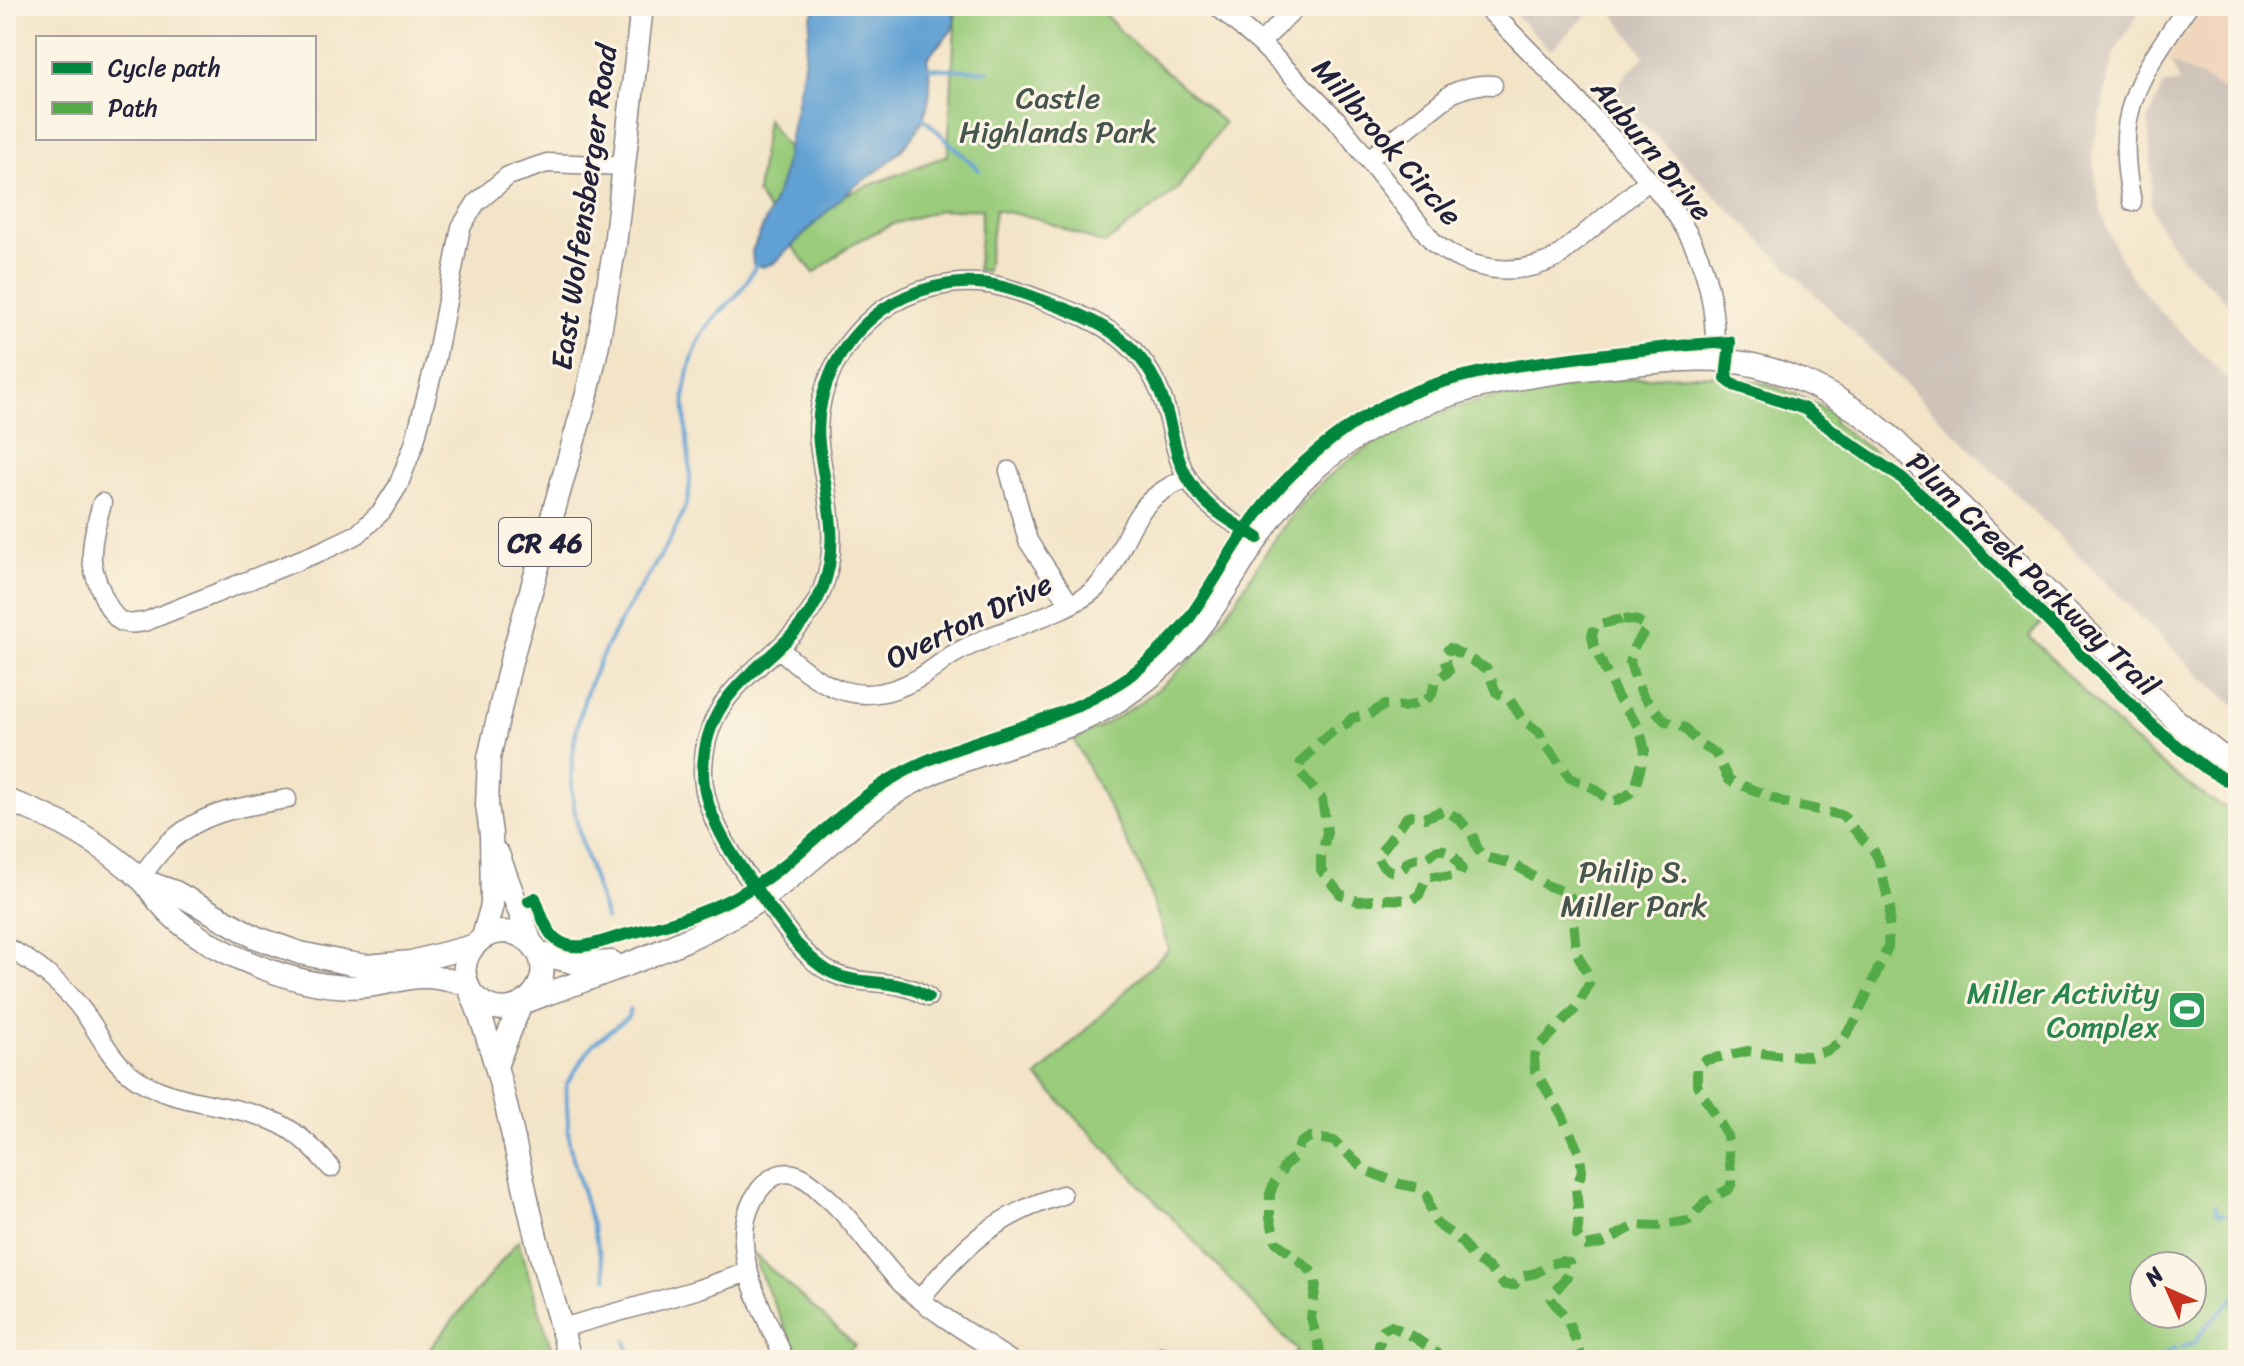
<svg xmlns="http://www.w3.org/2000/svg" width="2244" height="1366" viewBox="0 0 2244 1366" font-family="Sriracha,sans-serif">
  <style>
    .built { fill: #f0d6bc }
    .industrial { fill: #cec2b9 }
    .green { fill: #9acc7c; stroke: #5e775c; stroke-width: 2; fill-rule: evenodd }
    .water { fill: #61a0d3; stroke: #426187; stroke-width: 2 }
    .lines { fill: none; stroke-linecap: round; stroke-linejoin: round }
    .stream { stroke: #61a0d3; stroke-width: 4 }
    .minor-casing { stroke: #8a8382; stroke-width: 21 }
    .major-casing { stroke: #8a8382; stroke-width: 25 }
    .minor { stroke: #fff; stroke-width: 18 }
    .major { stroke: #fff; stroke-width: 22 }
    .quiet { stroke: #53aa46; stroke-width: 10; stroke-dasharray: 20 10; stroke-linecap: butt }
    .cycleway-casing { stroke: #fcf5e5; stroke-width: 17 }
    .cycleway { stroke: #00873e; stroke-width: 12 }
    .labels { text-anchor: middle; stroke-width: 6; stroke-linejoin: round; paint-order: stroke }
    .shield { fill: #fcf5e5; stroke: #63616e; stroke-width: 2 }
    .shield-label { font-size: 28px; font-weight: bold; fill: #22223b }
    .park-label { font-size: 30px; fill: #46554e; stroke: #fcf5e5 }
    .street-label { font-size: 30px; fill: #22223b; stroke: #fcf5e5 }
    .leisure-label { font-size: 30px; fill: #27864d; stroke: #fcf5e5; text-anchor: end }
  </style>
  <rect width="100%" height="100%" fill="#fcf5e5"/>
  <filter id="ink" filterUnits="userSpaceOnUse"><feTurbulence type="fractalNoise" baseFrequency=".0125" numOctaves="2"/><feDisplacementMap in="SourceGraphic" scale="16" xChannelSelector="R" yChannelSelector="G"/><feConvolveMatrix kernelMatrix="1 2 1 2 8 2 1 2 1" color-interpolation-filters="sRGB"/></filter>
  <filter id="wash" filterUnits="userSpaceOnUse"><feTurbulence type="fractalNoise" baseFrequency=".006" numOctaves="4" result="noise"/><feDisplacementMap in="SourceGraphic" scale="32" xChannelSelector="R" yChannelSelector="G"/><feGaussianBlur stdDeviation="1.8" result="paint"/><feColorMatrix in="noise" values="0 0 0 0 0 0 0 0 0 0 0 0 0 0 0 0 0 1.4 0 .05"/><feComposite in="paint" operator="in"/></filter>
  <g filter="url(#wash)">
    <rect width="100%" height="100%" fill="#f3e4c8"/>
    <!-- built -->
    <path class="built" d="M 2204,6 L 2238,6 L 2238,98 L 2167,60 Z"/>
    <!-- industrial -->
    <path class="industrial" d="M 1506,6 L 1595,6 L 1551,50 Z
      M 1613,6 L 1688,6 L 1691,9 L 1694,6 L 2143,6 L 2114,53 L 2092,153 L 2097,186 L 2101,212 L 2109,235 L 2129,274 L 2159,310 L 2238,390 L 2238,708 L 2197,673 L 1610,91 L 1645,56 L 1610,9 Z
      M 2171,62 L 2238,97 L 2238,312 L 2182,258 L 2159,226 L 2154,213 L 2151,199 L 2152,175 L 2148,122 L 2163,85 L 2180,82 Z"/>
    <!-- green -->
    <path class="green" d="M 956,6 L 1097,6 L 1120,31 L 1224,123 L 1176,191 L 1104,244 L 1036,218 L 995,210 L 987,271 L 977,270 L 982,209 L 940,210 L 893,224 L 852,244 L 814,273 L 787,240 L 757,193 L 767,119 L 824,203 L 948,155 Z
      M 1687,375 C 1748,374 1783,386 1836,415 L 1833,422 L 1878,455 L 1936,508 L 2046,618 L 2029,636 C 2094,700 2155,774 2238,814 L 2238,1360 L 1289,1360 L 1297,1351 L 1173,1219 L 1037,1077 L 1169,949 L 1143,873 L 1074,740 C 1130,714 1179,680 1216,629 C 1241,595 1261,557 1286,523 C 1378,397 1543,382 1687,375 ZM 2192,1266 L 2192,1314 L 2144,1314 L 2144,1266 Z
      M 518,1241 L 555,1360 L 420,1360 Z
      M 755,1255 L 855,1345 L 840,1360 L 800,1360 L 759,1271 Z"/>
    <!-- water -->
    <path class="water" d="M 818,6 L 951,6 C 964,32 938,40 927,59 C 939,108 915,143 877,171 C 869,178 859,182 851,189 C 825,213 800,239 774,263 L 762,267 L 753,264 L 752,251 L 771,209 L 782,178 L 802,76 L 811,17 Z"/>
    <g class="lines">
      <!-- stream -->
      <path class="stream" d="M 927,68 L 989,71
        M 920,115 L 979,170
        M 606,919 C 594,877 575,833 572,790 C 568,725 593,667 625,613 C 646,577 674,541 687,501 C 696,472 682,427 685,393 C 688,370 694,344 709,325 C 717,314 728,305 738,294 C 746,284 751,274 757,263
        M 2215,1205 L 2217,1212 L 2223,1214
        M 2228,1215 L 2238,1216
        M 607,1278 L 569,1144 L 566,1085 L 592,1045 L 628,1017 L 630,1009
        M 626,1341 L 631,1360
        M 2182,1347 L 2195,1342 L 2206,1326 L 2238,1294
        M 2158,1360 L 2175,1348"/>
    </g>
  </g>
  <g filter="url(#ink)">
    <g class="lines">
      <defs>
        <path id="minor" d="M 1217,6 L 1260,43 L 1336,119 L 1434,243 C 1470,271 1514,278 1556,258 L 1649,180
          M 1485,6 C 1530,51 1574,96 1617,144 C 1648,179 1682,213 1699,257 C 1712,289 1716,327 1715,360
          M 1260,43 L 1298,6
          M 1369,159 L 1451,94 C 1466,87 1477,84 1493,85
          M 2132,202 C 2113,110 2138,79 2188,6
          M 1009,471 L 1028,541 L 1070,604
          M 102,503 C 97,521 91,541 92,560 C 93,574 108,615 122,622 C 130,625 139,623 147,621 L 322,551 L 358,534 L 382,511 L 398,486 L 414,444 L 436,359 L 461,227 L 476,203 L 508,176 L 547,163 L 624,166
          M 779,648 C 821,689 862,711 919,678 C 930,672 939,664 949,657 C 961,649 974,644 987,638 C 1016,626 1076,608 1097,587 C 1117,566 1123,537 1139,514 C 1151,496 1168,486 1187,478
          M 140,878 C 150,865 160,850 172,840 C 206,810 244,807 287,799
          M 6,947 C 35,962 66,987 85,1014 C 100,1034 109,1057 129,1073 C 173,1108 231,1100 280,1124 C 300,1134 316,1151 331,1168
          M 928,997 C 895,976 862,988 830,972 C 816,965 806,953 796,943 C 763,896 702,829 703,771 C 705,674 790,666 822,590 C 842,541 825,493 819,444 C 813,392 841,340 882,310 C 912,289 952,279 988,284 C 1009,287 1028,295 1047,302 C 1102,322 1144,342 1164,403 C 1175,435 1173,460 1195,489 C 1210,511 1236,524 1258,538
          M 920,1299 C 963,1246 994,1216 1062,1195
          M 562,1328 L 696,1290 L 748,1272
          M 1161,1357 L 1161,1360
          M 785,1360 C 765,1313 726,1251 753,1200 C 762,1184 777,1168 797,1175 C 806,1178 814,1185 821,1192 C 853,1218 873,1254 901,1283 C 929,1311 977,1338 1010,1360"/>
        <path id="major" d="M 6,800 C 56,817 103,844 142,880 C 149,887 154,896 161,904 C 181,928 212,946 241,959 C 277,975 324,990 365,986 C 385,985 405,976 425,977 C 439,977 453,981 467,984
          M 498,854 L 531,943
          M 144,881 L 175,892 L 255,937 L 300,953 L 347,963 L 367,966 L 411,962 L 473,946
          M 483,937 L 492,905 L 491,834 L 487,805 L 489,758 L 511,661 L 587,394 L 598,344 L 615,245 L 642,6
          M 538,953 L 579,964 L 612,962
          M 472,994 C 511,1036 568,979 530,942 C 521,934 508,930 496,933 C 480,936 467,950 465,966 C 463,977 468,985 472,995 C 482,1018 490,1045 497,1070 C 512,1125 522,1181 536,1237 C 546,1278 560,1319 570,1360
          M 527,1001 C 607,972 689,946 761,899 C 815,863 857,812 914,782 C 980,746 1059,741 1122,698 C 1153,677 1181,652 1203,622 C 1240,573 1265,514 1311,472 C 1397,393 1511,375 1623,365 C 1657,362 1694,357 1728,361 C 1788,367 1847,399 1892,438 L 2177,721 L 2217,753 L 2238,765
          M 496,1066 L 520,1006"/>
      </defs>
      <!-- minor casing -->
      <use href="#minor" class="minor-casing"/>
      <!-- major casing -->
      <use href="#major" class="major-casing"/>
      <!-- minor -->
      <use href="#minor" class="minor"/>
      <!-- major -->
      <use href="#major" class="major"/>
      <!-- quiet -->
      <path class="quiet" d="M 1623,619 L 1638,621 L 1646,627 L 1645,631 L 1634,647 L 1630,662 L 1634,676 L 1643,696 L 1665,721 L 1685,728 L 1697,742 L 1715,753 L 1729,780 L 1785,803 L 1841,815 L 1846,819 L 1862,839 L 1872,848 L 1878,858 L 1890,907 L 1888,947 L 1855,1021 L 1842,1040 L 1829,1050 L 1810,1056 L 1776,1055 L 1748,1051 L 1706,1060 L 1697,1066 L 1697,1085 L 1727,1135 L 1732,1182 L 1729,1189 L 1705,1202 L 1689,1221 L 1657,1226 L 1636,1225 L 1602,1243 L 1586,1246 L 1581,1243 L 1577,1235 L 1579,1218 L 1576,1189 L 1582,1171 L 1580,1155 L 1562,1115 L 1535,1071 L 1534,1057 L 1537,1049 L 1578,1006 L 1589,984 L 1588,975 L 1576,951 L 1571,898 L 1565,892 L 1546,885 L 1514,864 L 1485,857 L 1478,850 L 1472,834 L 1459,819 L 1445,810 L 1424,818 L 1411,815 L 1407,817 L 1377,857 C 1381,865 1392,877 1402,869 C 1411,863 1400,866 1411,860 C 1417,857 1417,859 1423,858 C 1431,856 1428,855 1434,852 C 1448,844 1457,859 1462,870 L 1459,875 L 1454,877 L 1431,876 L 1425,881 L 1419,895 L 1411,900 L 1386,899 L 1358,901 L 1340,894 L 1321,870 L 1321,858 L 1327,832 L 1322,799 L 1298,770 L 1301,762 L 1317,745 L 1333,731 L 1346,725 L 1352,718 L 1370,714 L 1385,705 L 1404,707 L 1425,701 L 1432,694 L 1435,682 L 1449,671 L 1443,654 L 1450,648 L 1487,669 L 1496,692 L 1510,700 L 1523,720 L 1539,732 L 1545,746 L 1553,754 L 1570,778 L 1594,788 L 1607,799 L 1615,801 L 1625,797 L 1635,789 L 1645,750 L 1639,727 L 1618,698 L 1594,646 L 1592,635 L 1595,625 Z
        M 1321,1360 L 1319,1346 L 1311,1318 L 1316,1284 L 1315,1277 L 1309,1269 L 1276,1242 L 1270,1217 L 1270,1194 L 1274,1183 L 1286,1164 L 1296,1156 L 1300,1143 L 1310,1137 L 1334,1141 L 1365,1170 L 1400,1184 L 1420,1188 L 1427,1195 L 1432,1216 L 1437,1224 L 1461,1241 L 1474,1259 L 1488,1267 L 1504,1285 L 1514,1285 L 1522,1276 L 1536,1273 L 1551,1264 L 1562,1261 L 1569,1263 C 1573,1279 1555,1285 1551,1299 L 1567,1319 L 1583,1360
        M 1376,1360 L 1382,1332 L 1384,1329 L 1391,1326 L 1414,1337 L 1447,1360"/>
      <defs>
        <path id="cycleway" d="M 529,901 L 535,898 C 539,908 543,922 549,931 C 567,960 603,940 627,934 C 685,921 736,903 783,866 C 825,831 863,791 913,767 C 989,730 1075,722 1141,667 C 1157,654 1174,638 1187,621 C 1212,587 1231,548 1257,514 C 1291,469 1337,430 1387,404 C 1447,373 1516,365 1581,357 C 1630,351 1680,345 1730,342 L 1726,379 L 1734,385 L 1805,409 L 1844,439 L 1902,478 L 1935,508 L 2157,730 L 2207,769 L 2238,787
          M 928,997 C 895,976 862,988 830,972 C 816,965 806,953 796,943 C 763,896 702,829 703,771 C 705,674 790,666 822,590 C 842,541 825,493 819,444 C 813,392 841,340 882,310 C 912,289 952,279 988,284 C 1009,287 1028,295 1047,302 C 1102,322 1144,342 1164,403 C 1175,435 1173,460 1195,489 C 1210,511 1236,524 1258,538"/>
      </defs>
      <!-- cycleway casing -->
      <use href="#cycleway" class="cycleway-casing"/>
      <!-- cycleway -->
      <use href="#cycleway" class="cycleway"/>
    </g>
  </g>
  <!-- icons -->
  <defs>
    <symbol id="stadium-square" viewBox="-11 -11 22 22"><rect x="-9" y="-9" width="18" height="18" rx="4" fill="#2e9e5b" stroke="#fcf5e5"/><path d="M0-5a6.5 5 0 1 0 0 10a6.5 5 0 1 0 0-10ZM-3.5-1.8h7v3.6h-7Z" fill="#fff"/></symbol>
  </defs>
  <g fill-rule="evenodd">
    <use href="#stadium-square" x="2165" y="988" width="44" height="44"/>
  </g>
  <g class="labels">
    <!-- shield labels -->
    <rect class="shield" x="499" y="518" width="92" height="48" rx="6"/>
    <g class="shield-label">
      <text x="545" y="552">CR 46</text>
    </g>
    <!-- park labels -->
    <g class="park-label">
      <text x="1058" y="108">Castle<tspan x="1058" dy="34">Highlands Park</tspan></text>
      <text x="1634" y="882">Philip S.<tspan x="1634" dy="34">Miller Park</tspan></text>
    </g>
    <!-- street labels -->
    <g class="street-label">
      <text transform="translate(1387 142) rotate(49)" y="10">Millbrook Circle</text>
      <text transform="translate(1652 150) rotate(51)" y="10">Auburn Drive</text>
      <text transform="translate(584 207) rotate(-82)" y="10">East Wolfensberger Road</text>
      <text transform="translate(2033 574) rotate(44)" y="10">Plum Creek Parkway Trail</text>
      <text transform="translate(969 621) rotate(-26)" y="10">Overton Drive</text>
    </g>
    <!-- leisure labels -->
    <g class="leisure-label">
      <text x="2159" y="1003">Miller Activity<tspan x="2159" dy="34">Complex</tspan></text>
    </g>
  </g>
  <!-- margin -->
  <rect width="2244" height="1366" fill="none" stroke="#fcf5e5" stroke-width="32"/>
  <!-- legend -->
  <rect x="36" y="36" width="280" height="104" fill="#fcf5e5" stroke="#a5a1a1" stroke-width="2"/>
  <rect x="52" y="62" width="40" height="12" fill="#00873e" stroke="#a5a1a1" stroke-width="2"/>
  <text x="108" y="76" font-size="24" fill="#22223b">Cycle path</text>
  <rect x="52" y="102" width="40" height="12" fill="#53aa46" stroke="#a5a1a1" stroke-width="2"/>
  <text x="108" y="116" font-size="24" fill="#22223b">Path</text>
  <!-- north arrow -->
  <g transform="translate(2168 1290) rotate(315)"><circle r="38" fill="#fcf5e5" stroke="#a5a1a1" stroke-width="2"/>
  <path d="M0-6L14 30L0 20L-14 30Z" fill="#c8321e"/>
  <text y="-12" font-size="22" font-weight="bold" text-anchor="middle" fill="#22223b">N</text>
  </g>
</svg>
